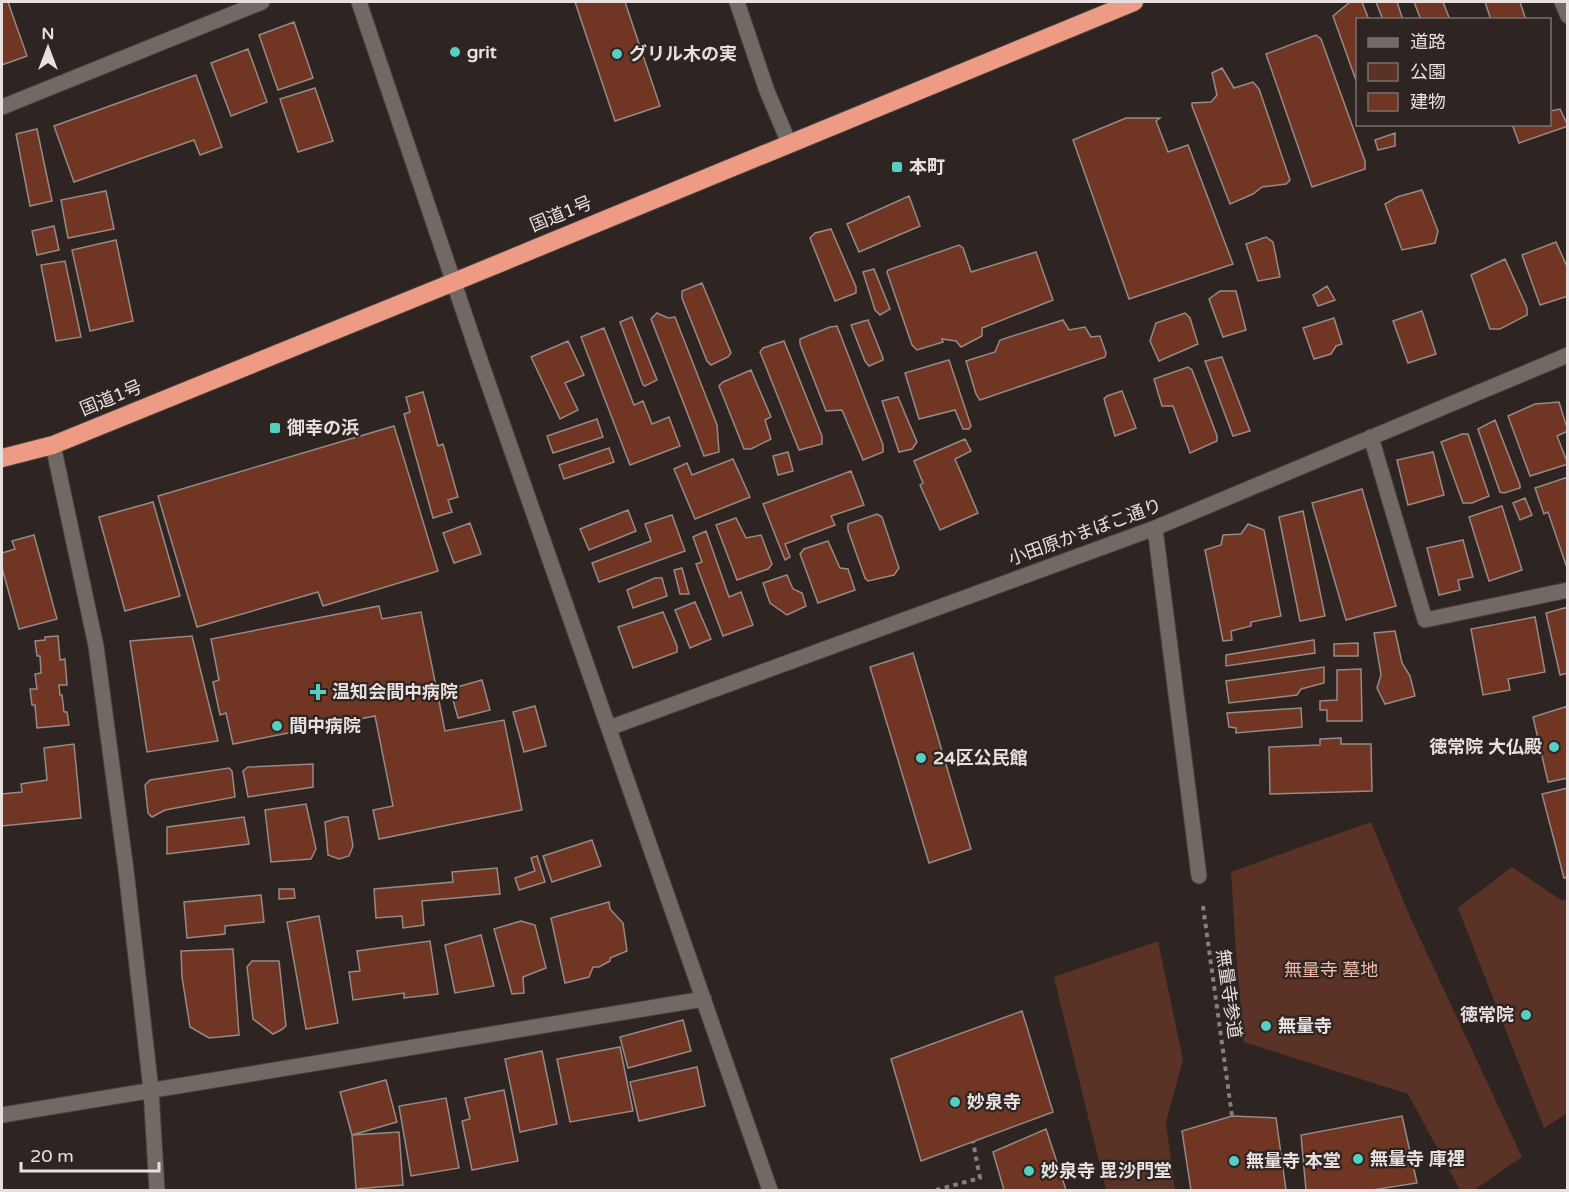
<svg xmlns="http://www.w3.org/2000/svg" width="1569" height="1192" viewBox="0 0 1569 1192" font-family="'Varela Round','Noto Sans JP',sans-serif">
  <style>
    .green { fill: #5a3226 }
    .building { fill: #713524; stroke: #958a87; stroke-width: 1.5 }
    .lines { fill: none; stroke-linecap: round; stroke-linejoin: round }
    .minor-casing { stroke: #48403e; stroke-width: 17 }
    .highway-casing { stroke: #48403e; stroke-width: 20 }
    .path { stroke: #877f7d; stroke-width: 4; stroke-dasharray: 4.5 4.5; stroke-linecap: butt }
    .minor { stroke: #726864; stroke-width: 15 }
    .highway { stroke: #ed9b84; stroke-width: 18 }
    .poi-dot { fill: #57cec2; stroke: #2e2522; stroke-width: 2 }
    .labels { text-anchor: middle; stroke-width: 4.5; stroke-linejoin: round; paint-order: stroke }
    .poi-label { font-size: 18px; font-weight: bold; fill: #e7e0df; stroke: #2e2522; text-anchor: start }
    .street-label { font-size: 18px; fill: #e7e0df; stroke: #2e2522 }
    .park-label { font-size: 18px; fill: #f3b9a8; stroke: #2e2522 }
  </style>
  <rect width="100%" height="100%" fill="#2e2522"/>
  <!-- green -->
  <path class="green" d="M 1371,822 L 1411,919 L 1522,1157 L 1474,1190 L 1460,1190 L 1408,1094 L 1244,1042 L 1236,953 L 1231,872 Z
    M 1512,867 L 1561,900 L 1567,899 L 1567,1113 L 1544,1128 L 1458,908 Z
    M 1158,941 L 1183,1060 L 1166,1122 L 1175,1190 L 1106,1190 L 1054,977 Z"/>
  <!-- building -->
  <path class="building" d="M 2,2 L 8,2 L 27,56 L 2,65 Z
    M 575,2 L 625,2 L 660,106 L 615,121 Z
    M 1350,2 L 1362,2 L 1369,20 L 1358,20 L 1358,86 L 1333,16 Z
    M 1376,2 L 1397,2 L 1403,20 L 1383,20 Z
    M 1414,2 L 1443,2 L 1450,20 L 1421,20 Z
    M 1485,2 L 1520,2 L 1526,20 L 1491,20 Z
    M 294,22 L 313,78 L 278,90 L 259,35 Z
    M 1316,35 L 1321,39 L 1365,161 L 1365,169 L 1312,187 L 1266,54 Z
    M 248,49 L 267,102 L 231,116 L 211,63 Z
    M 1222,68 L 1234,88 L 1253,82 L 1259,89 L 1290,180 L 1286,184 L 1262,187 L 1253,194 L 1230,204 L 1192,106 L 1192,103 L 1211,102 L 1217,95 L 1212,73 Z
    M 196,75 L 222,147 L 200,155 L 194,140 L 74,182 L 54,126 Z
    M 315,88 L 333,141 L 298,152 L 280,99 Z
    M 1560,109 L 1568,126 L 1519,143 L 1512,124 L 1550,124 L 1550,111 Z
    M 1126,118 L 1160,118 L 1156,121 L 1168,152 L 1188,145 L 1233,264 L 1129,299 L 1073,140 Z
    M 37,129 L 52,201 L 30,206 L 16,134 Z
    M 1395,133 L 1395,146 L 1378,150 L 1375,140 Z
    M 1422,190 L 1438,231 L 1435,243 L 1402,250 L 1385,204 L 1397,197 Z
    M 106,191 L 114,229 L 68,238 L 61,200 Z
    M 909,196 L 920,226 L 859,252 L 847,224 Z
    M 54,226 L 59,250 L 37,255 L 32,231 Z
    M 831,229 L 856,287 L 856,293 L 835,301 L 810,238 L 815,233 Z
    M 1266,237 L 1273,242 L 1280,277 L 1258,281 L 1246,244 Z
    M 116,240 L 133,321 L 90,331 L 72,250 Z
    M 1556,242 L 1568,269 L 1568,296 L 1540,305 L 1522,255 Z
    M 959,245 L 963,248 L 971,272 L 1036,252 L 1053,300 L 982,328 L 982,336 L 961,347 L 956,341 L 942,339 L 943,342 L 917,350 L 912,345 L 887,272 L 888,270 Z
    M 1505,259 L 1527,308 L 1527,315 L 1500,329 L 1490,329 L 1471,275 Z
    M 65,261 L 81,337 L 56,341 L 41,265 Z
    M 874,269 L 890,309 L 880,315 L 875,310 L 863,272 Z
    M 702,283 L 731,353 L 728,357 L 711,365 L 707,361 L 682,298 L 682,291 Z
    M 1327,286 L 1335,300 L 1318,306 L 1313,295 Z
    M 1220,291 L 1236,291 L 1246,330 L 1223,337 L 1209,299 Z
    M 1422,311 L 1436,354 L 1408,363 L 1393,321 Z
    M 657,313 L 668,318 L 675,317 L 717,425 L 719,452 L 704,456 L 651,319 Z
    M 1185,313 L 1190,318 L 1198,344 L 1159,361 L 1150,341 L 1156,323 Z
    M 632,317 L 657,380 L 645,386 L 643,385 L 620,322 Z
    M 1334,318 L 1342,344 L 1336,346 L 1331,354 L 1314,359 L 1303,328 Z
    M 868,320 L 883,358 L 883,360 L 869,366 L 865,361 L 851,325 Z
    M 1063,320 L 1069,330 L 1085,327 L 1091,337 L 1100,336 L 1106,353 L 1105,357 L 980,400 L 976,394 L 966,361 L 995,352 L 1000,340 Z
    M 837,326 L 883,445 L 883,452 L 863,460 L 842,410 L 826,411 L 800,344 L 800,339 L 830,327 Z
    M 604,328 L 634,405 L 643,401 L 652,424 L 669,417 L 680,446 L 630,465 L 581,337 Z
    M 568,341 L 584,375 L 565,383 L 578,410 L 560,419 L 531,357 Z
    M 784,341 L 822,436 L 822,444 L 799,450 L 760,352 L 763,348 Z
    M 1222,357 L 1250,431 L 1233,436 L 1205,361 Z
    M 949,360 L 971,426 L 969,429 L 963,429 L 955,410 L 919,419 L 905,373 Z
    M 1188,367 L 1192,370 L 1217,436 L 1217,441 L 1190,453 L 1173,406 L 1162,406 L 1154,379 Z
    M 751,370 L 771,417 L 765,420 L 771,439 L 751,449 L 744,449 L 719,386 L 723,382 Z
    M 1122,391 L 1136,428 L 1115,436 L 1104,399 L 1107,396 Z
    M 423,392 L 438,446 L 443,444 L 458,497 L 448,500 L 452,512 L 433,518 L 404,414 L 410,412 L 406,397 Z
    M 898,397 L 917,442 L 912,449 L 899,452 L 882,401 Z
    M 1559,402 L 1568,431 L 1557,436 L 1568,464 L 1530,476 L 1508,416 L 1535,404 Z
    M 597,419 L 603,437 L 553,453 L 547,436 Z
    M 1495,420 L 1520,485 L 1520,488 L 1504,493 L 1500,492 L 1478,429 Z
    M 394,426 L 438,571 L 323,606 L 318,592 L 197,627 L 158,496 Z
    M 1462,434 L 1468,434 L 1489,496 L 1472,503 L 1463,503 L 1441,442 Z
    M 965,439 L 971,451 L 955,459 L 978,513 L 940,530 L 920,485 L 923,483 L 914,461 Z
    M 609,448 L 614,462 L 564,479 L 559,465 Z
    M 788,452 L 793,471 L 778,475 L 773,456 Z
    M 1433,452 L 1444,495 L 1408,505 L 1397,460 Z
    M 733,459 L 750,497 L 695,519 L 674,469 L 687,463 L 692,475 Z
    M 851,471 L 864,505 L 831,516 L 835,525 L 785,544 L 790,557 L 785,560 L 763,504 Z
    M 1568,477 L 1568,568 L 1567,568 L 1548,512 L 1544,514 L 1535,488 Z
    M 1362,489 L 1396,606 L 1346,620 L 1312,503 Z
    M 1525,498 L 1532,515 L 1520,520 L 1513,503 Z
    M 153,502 L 180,596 L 125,611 L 99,517 Z
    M 1502,506 L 1522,570 L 1489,581 L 1469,517 Z
    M 628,510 L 636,531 L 589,550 L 580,529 Z
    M 1303,511 L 1325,616 L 1300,621 L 1279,517 Z
    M 877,514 L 882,517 L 899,568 L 894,575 L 868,581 L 865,578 L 848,530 L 848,524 Z
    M 672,515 L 685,551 L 599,582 L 592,563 L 651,541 L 645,524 Z
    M 736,518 L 746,538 L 761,535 L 772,564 L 768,569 L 737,580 L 716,525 Z
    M 470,523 L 481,554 L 454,563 L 443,533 Z
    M 1248,524 L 1264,530 L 1281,616 L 1251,622 L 1251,626 L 1231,631 L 1232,640 L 1223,641 L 1205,550 L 1221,545 L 1223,535 L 1241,534 Z
    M 706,531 L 729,597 L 741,592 L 753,625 L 723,636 L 696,564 L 702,562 L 693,537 Z
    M 34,535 L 57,619 L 19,629 L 2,568 L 2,553 L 15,549 L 12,541 Z
    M 1463,540 L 1473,577 L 1458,580 L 1460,590 L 1439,595 L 1427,548 Z
    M 828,541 L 840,568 L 848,569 L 855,590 L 818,603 L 800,554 L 804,549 Z
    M 682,568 L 689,594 L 680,594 L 674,570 Z
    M 787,575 L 793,589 L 802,593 L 806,606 L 787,615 L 770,603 L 763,583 Z
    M 655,578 L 662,578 L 667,596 L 633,608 L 627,590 Z
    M 695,602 L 711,639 L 690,648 L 675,610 Z
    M 379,606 L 382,619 L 421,612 L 445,731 L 504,720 L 522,810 L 379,839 L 373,810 L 393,806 L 375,716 L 233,744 L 226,713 L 220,715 L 213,682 L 219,680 L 211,639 Z
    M 1568,607 L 1568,673 L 1560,675 L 1546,613 Z
    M 663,612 L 677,646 L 677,652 L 633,668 L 618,627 Z
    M 1535,617 L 1545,672 L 1508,679 L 1510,690 L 1483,695 L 1471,629 Z
    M 1395,631 L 1402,663 L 1410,676 L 1415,696 L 1385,704 L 1377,688 L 1381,675 L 1374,633 Z
    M 58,636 L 60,660 L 65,659 L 67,685 L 59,685 L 60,695 L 62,695 L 64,712 L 67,712 L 69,725 L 37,728 L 35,705 L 32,705 L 30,689 L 37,689 L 35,674 L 41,673 L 40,656 L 37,656 L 35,641 L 45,640 L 45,637 Z
    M 192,636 L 218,741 L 147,752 L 130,641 Z
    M 1314,640 L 1315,653 L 1226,666 L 1226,655 Z
    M 1358,643 L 1358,656 L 1334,656 L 1334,644 Z
    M 913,653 L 971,849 L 929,863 L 870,667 Z
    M 1324,667 L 1324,683 L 1301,689 L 1297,695 L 1229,703 L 1226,681 Z
    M 1361,669 L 1362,721 L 1327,721 L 1327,710 L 1320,710 L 1320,701 L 1337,700 L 1337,670 Z
    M 482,680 L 490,710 L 458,718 L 450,689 Z
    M 535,706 L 546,746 L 524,752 L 513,712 Z
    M 1568,706 L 1568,778 L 1548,782 L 1533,717 Z
    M 1301,708 L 1302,727 L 1236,733 L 1236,728 L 1229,727 L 1227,713 Z
    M 1341,738 L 1341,744 L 1371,744 L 1372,791 L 1270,794 L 1269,747 L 1320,745 L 1320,739 Z
    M 74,744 L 81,818 L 2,826 L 2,794 L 22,792 L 21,784 L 47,780 L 44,748 Z
    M 313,764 L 313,787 L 248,797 L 243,771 L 248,767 Z
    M 229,768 L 232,771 L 235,797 L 165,810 L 152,817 L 148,813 L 145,785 L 150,780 Z
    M 1568,788 L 1568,877 L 1564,878 L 1542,794 Z
    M 306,804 L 316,849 L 311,859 L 271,862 L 265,810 Z
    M 244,817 L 249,844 L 167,854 L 167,827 Z
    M 342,817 L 348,817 L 353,846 L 349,856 L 339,859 L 328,855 L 325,822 Z
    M 592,840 L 601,866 L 552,882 L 543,856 Z
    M 537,856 L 545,882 L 519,890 L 515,878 L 535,871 L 531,858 Z
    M 497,868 L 500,894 L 422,901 L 424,925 L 403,928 L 402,916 L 376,918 L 374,889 L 453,882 L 452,872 Z
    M 279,889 L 294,889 L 295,898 L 279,899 Z
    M 261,895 L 264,922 L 225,926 L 225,934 L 187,938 L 184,902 Z
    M 609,902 L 610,909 L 623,923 L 627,951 L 610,958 L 610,961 L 599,967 L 593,967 L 589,977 L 565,983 L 551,918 Z
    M 319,916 L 338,1023 L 306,1029 L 287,922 Z
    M 521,921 L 535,925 L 546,968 L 523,977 L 524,993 L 512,994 L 494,929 Z
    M 481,935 L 494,986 L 455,993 L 445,945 Z
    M 430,941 L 438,994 L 404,998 L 404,993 L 353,1000 L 349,972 L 360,971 L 357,951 Z
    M 233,949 L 239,1035 L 209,1038 L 190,1027 L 182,977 L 181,951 Z
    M 252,961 L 279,961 L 286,1026 L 281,1030 L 273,1034 L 253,1019 L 247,967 Z
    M 1022,1011 L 1053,1112 L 921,1161 L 891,1059 Z
    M 683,1020 L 691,1051 L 628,1068 L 620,1037 Z
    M 620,1047 L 633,1111 L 570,1122 L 557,1059 Z
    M 542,1051 L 557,1124 L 520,1132 L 505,1059 Z
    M 697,1067 L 705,1106 L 639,1121 L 630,1082 Z
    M 386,1080 L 397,1122 L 352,1135 L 340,1092 Z
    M 504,1090 L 518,1161 L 472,1170 L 462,1121 L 470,1119 L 465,1098 Z
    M 446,1098 L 459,1168 L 411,1176 L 399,1106 Z
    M 1232,1116 L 1276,1118 L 1286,1190 L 1191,1190 L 1182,1131 Z
    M 1402,1116 L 1417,1183 L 1372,1190 L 1306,1190 L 1301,1135 Z
    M 1046,1129 L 1066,1190 L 1004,1190 L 993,1152 Z
    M 399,1132 L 403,1185 L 356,1189 L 352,1135 Z"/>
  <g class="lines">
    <defs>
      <path id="minor" d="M 359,2 L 479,357 L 770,1190
        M 737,2 L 767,91 L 789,143
        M 1562,2 L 1568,16
        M 2,107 L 262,2
        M 1371,437 L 1425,620 L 1568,590
        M 53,445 L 96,646 L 126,870 L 151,1090 L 157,1190
        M 1155,528 L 1199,876
        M 609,728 L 1155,528 L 1568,355
        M 2,1115 L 704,999"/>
      <path id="highway" d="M 2,458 L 53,445 L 454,282 L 1134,2"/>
    </defs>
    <!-- minor casing -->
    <use href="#minor" class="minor-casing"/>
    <!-- highway casing -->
    <use href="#highway" class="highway-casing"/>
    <!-- path -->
    <path class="path" d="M 1203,906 L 1232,1116
      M 936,1190 L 980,1178 L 973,1142"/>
    <!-- minor -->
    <use href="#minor" class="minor"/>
    <!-- highway -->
    <use href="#highway" class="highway"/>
  </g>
  <!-- markers -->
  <g class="poi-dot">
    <circle cx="455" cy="52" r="6"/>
    <circle cx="617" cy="54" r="6"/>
    <rect x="891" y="161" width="12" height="12" rx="3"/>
    <rect x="269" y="422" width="12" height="12" rx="3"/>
    <path d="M315 683h6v6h6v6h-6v6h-6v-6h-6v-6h6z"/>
    <circle cx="277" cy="726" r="6"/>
    <circle cx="1554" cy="747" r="6"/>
    <circle cx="921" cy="758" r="6"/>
    <circle cx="1526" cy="1015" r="6"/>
    <circle cx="1266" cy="1026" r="6"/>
    <circle cx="955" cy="1102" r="6"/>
    <circle cx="1358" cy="1159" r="6"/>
    <circle cx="1234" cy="1161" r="6"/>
    <circle cx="1029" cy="1171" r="6"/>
  </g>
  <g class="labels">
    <!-- poi labels -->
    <g class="poi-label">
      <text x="467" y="58">grit</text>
      <text x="629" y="60">グリル木の実</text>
      <text x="909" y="173">本町</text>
      <text x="287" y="434">御幸の浜</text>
      <text x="332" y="698">温知会間中病院</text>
      <text x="289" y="732">間中病院</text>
      <text x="1542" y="753" text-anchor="end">徳常院 大仏殿</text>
      <text x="933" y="764">24区公民館</text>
      <text x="1514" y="1021" text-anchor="end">徳常院</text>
      <text x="1278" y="1032">無量寺</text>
      <text x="967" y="1108">妙泉寺</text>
      <text x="1370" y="1165">無量寺 庫裡</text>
      <text x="1246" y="1167">無量寺 本堂</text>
      <text x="1041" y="1177">妙泉寺 毘沙門堂</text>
    </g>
    <!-- street labels -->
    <g class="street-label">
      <text transform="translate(561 214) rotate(-22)" y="6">国道1号</text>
      <text transform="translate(111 398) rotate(-22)" y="6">国道1号</text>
      <text transform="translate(1085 532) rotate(-20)" y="6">小田原かまぼこ通り</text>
      <text transform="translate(1229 994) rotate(82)" y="6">無量寺参道</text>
    </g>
    <!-- park labels -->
    <g class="park-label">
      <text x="1331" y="976">無量寺 墓地</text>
    </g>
  </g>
  <!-- border -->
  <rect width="1569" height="1192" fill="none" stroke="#e7e0df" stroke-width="6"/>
  <!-- legend -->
  <rect x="1356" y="18" width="195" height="108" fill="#2e2522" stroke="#78706e" stroke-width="1.5"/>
  <rect x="1368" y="38" width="30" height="9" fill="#726864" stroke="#78706e" stroke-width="1.5"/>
  <text x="1410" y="48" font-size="18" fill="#e7e0df">道路</text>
  <rect x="1368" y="63" width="30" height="18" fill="#5a3226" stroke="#78706e" stroke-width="1.5"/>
  <text x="1410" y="78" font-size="18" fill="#e7e0df">公園</text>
  <rect x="1368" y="93" width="30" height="18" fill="#713524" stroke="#78706e" stroke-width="1.5"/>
  <text x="1410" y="108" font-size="18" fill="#e7e0df">建物</text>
  <!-- north arrow -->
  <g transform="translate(48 48)" stroke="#2e2522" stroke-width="4.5" paint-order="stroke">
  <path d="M0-4.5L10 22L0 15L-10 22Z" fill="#e7e0df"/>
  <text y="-9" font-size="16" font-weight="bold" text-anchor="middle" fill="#e7e0df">N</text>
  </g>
  <!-- scale -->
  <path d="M21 1162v9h138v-9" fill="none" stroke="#e7e0df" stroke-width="3"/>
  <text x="30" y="1162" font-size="18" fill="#e7e0df" stroke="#2e2522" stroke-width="4.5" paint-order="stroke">20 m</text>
</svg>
